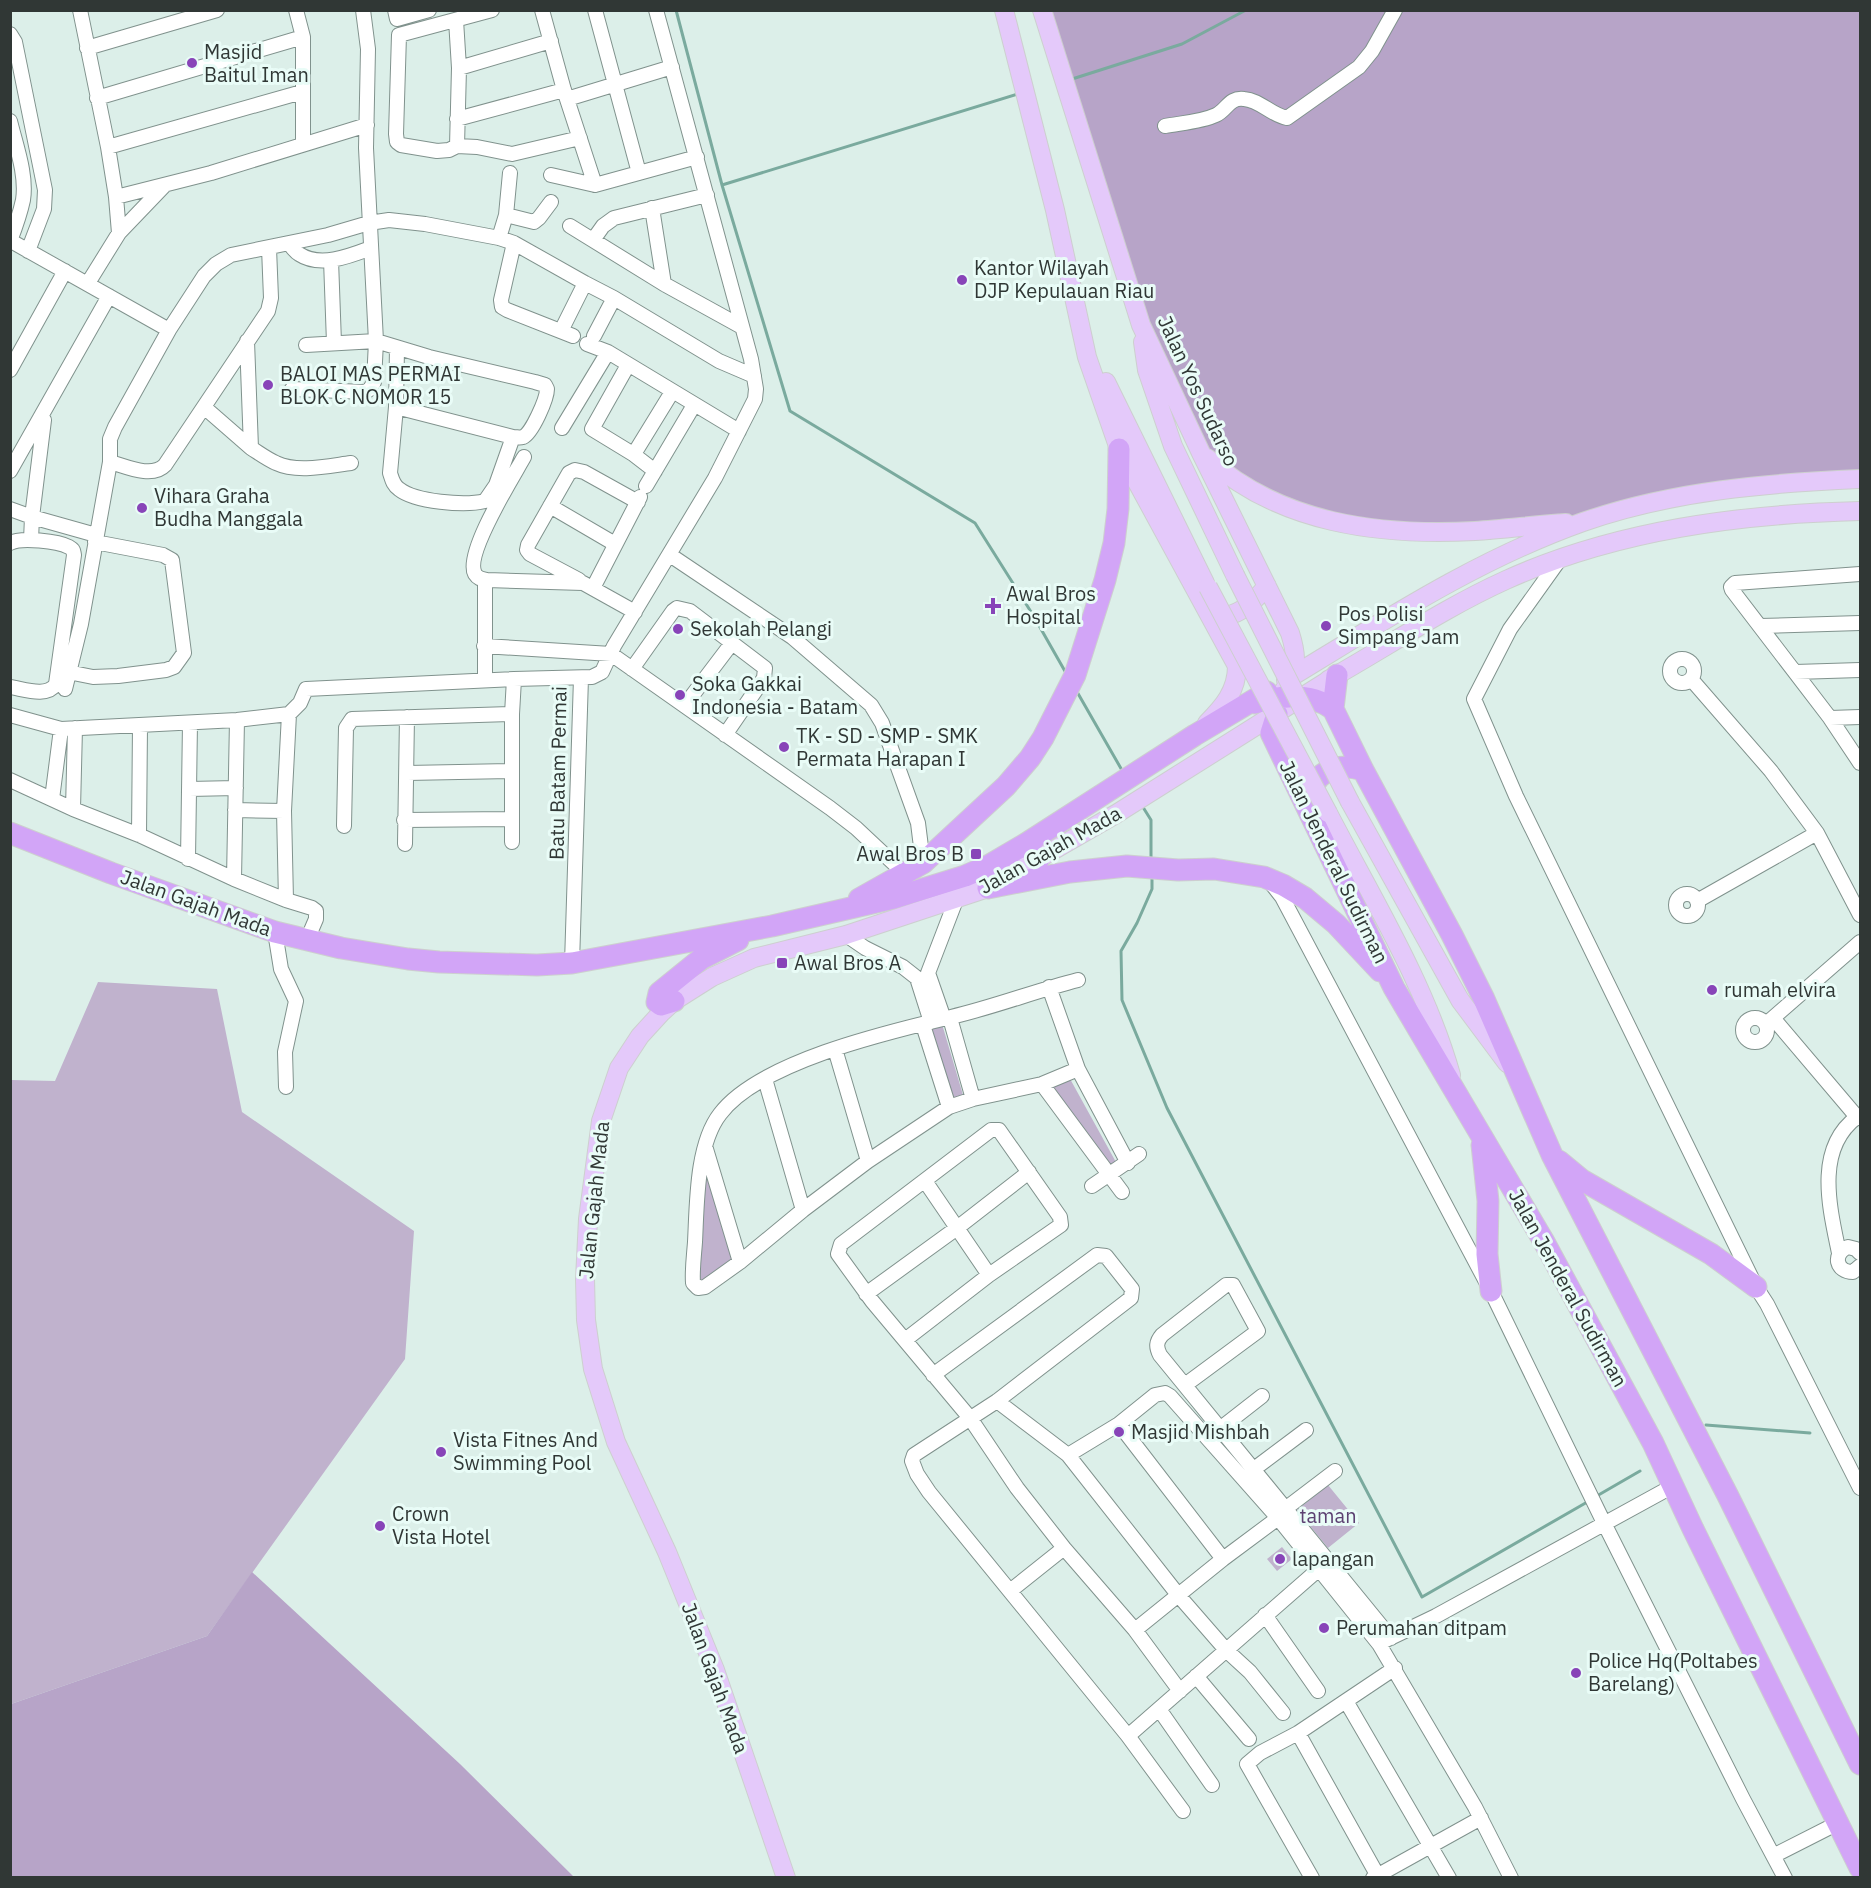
<svg xmlns="http://www.w3.org/2000/svg" width="1871" height="1888" viewBox="0 0 1871 1888" font-family="'IBM Plex Sans',sans-serif">
  <style>
    .green { fill: #c0b2cd }
    .forest { fill: #b7a4c8 }
    .lines { fill: none; stroke-linecap: round; stroke-linejoin: round }
    .stream { stroke: #7aaa9e; stroke-width: 3 }
    .minor-casing { stroke: #80928d; stroke-width: 16 }
    .major-casing { stroke: #cdcfcf; stroke-width: 20 }
    .highway-casing { stroke: #cdcfcf; stroke-width: 23 }
    .minor { stroke: #fff; stroke-width: 14 }
    .major { stroke: #e4c9fa; stroke-width: 18 }
    .highway { stroke: #d2a5f7; stroke-width: 21 }
    .major-bridge-casing { stroke: #cdcfcf; stroke-width: 20; stroke-linecap: butt }
    .major-bridge { stroke: #e4c9fa; stroke-width: 18 }
    .poi-dot { fill: #8844b8; stroke: #e9fcf7; stroke-width: 2 }
    .labels { text-anchor: middle; stroke-width: 6; stroke-linejoin: round; paint-order: stroke }
    .poi-label { font-size: 20px; fill: #303735; stroke: #e9fcf7; text-anchor: start }
    .street-label { font-size: 20px; fill: #303735; stroke: #e9fcf7 }
    .park-label { font-size: 20px; fill: #5c4172; stroke: #e9fcf7 }
  </style>
  <rect width="100%" height="100%" fill="#dcefe9"/>
  <!-- green -->
  <path class="green" d="M 98,982 L 217,989 L 242,1112 L 414,1231 L 405,1359 L 207,1636 L 11,1704 L 11,1080 L 55,1081 Z
    M 942,1024 L 963,1095 L 945,1105 L 920,1030 Z
    M 1069,1077 L 1117,1164 L 1106,1170 L 1046,1088 Z
    M 707,1171 L 734,1258 L 699,1285 L 696,1280 L 702,1183 Z
    M 1328,1485 L 1359,1523 L 1328,1548 L 1297,1510 Z
    M 1282,1547 L 1292,1559 L 1277,1571 L 1267,1559 Z"/>
  <!-- forest -->
  <path class="forest" d="M 1042,11 L 1860,11 L 1860,486 L 1816,488 L 1675,503 L 1530,534 L 1485,540 L 1434,540 L 1304,508 L 1250,480 L 1208,452 L 1161,392 Z
    M 252,1572 L 460,1764 L 574,1877 L 11,1877 L 11,1704 L 207,1636 Z"/>
  <g class="lines">
    <!-- stream -->
    <path class="stream" d="M 676,10 L 722,185 L 790,411 L 975,523 L 1033,615 L 1066,673
      M 1069,80 L 1182,44 L 1246,10
      M 722,185 L 1018,94
      M 1076,690 L 1123,772
      M 1141,804 L 1151,820 L 1151,861
      M 1152,877 L 1152,889 L 1137,923 L 1121,951 L 1122,1000 L 1167,1108 L 1422,1597 L 1589,1501
      M 1706,1425 L 1810,1433
      M 1595,1497 L 1640,1471"/>
    <defs>
      <path id="minor" d="M 80,10 L 108,147 L 116,197 L 119,233 L 88,283
        M 395,10 L 397,19 L 429,10
        M 492,10 L 399,35 L 396,134 L 397,142 L 401,145 L 437,151 L 449,150 L 457,146 L 477,147 L 512,154 L 580,138
        M 542,10 L 564,90 L 595,185
        M 595,10 L 639,173
        M 456,20 L 459,68 L 457,146
        M 10,34 L 15,42 L 45,190 L 44,209 L 28,251
        M 87,48 L 217,10
        M 459,68 L 551,41
        M 97,98 L 303,37 L 296,10
        M 567,99 L 672,67
        M 457,119 L 564,90
        M 10,121 C 16,146 27,175 23,200 C 20,214 15,228 10,241
        M 1165,126 C 1181,123 1201,122 1216,115 C 1227,110 1229,97 1244,99 C 1260,100 1271,115 1287,118 L 1359,67 L 1372,51 L 1395,10
        M 303,143 L 303,37
        M 108,147 L 302,92
        M 551,175 L 595,185 L 697,157
        M 116,197 L 211,173 L 367,125
        M 652,208 L 664,284
        M 506,215 L 534,222 L 539,218 L 551,202
        M 570,226 L 664,284 L 742,327
        M 119,233 L 165,185
        M 499,238 L 506,215 L 510,173
        M 593,240 L 603,226 L 614,218 L 707,195
        M 11,241 L 169,330
        M 289,243 C 292,247 295,252 299,254 C 320,268 350,256 371,248
        M 514,243 L 501,300 L 502,307 L 507,310 L 573,336
        M 331,260 L 334,343
        M 561,331 L 585,283
        M 594,336 L 614,298
        M 247,341 L 251,448 C 259,453 267,459 276,463 C 297,473 328,466 351,463
        M 587,344 L 608,352 L 739,431
        M 306,345 L 376,341 L 429,357 L 535,382 L 545,385 L 547,389 C 547,399 532,433 523,437 C 519,438 517,437 513,437 L 396,407
        M 397,348 L 396,407 L 390,473 C 392,479 393,485 399,489 C 415,502 465,506 485,501 L 496,485 L 513,437
        M 628,365 L 592,429 L 633,454 L 637,449 L 672,392
        M 10,370 L 65,271
        M 292,389 L 365,392 L 370,389 L 374,382 L 376,341 L 366,148 L 368,49 L 363,10
        M 204,407 L 251,448
        M 562,428 L 608,352
        M 633,454 L 655,471
        M 524,457 C 513,477 464,554 475,574 C 478,579 482,579 487,580 L 583,583 L 635,612
        M 110,462 C 125,466 152,479 165,465 L 268,311 L 271,298 L 269,248
        M 10,471 L 109,296
        M 646,486 L 694,405
        M 550,506 L 615,544
        M 10,509 L 32,517 L 96,535
        M 31,540 L 32,517 L 44,420
        M 10,543 C 21,537 58,541 69,547 C 74,550 73,550 74,555 L 56,684 C 47,698 24,689 10,687
        M 670,555 L 792,637 L 871,705 L 882,723 L 918,823 L 923,863
        M 1560,559 L 1510,629 L 1474,699 L 1516,796 L 1756,1287 L 1767,1304 L 1860,1488
        M 1860,574 L 1735,583 L 1731,587 L 1732,590 L 1830,718 L 1860,763
        M 579,580 L 530,554 L 527,550 L 528,545 L 569,473 L 575,470 L 584,472 L 638,502
        M 593,588 L 640,497
        M 1760,626 L 1860,623
        M 484,646 L 611,654 L 830,808 L 856,828 L 904,873
        M1670 671a12 12 0 1 1 24 0a12 12 0 1 1-24 0Z
        M 632,669 L 673,611 L 677,608 L 690,611 L 765,668 L 764,678 L 725,735
        M 68,672 L 93,677 L 118,676 L 166,670 L 174,667 L 184,653 L 172,560 L 163,555 L 95,542
        M 1795,672 L 1860,670
        M 1691,679 L 1771,771 L 1817,833 L 1860,915
        M 485,680 L 485,580
        M 65,689 L 81,624 L 110,462 L 110,439 L 115,427 L 169,330 L 204,276 L 216,264 L 231,255 L 328,235 L 369,223 L 389,220 L 425,224 L 499,238 L 514,243 L 585,283 L 614,298 L 719,361 L 754,376
        M 685,705 L 732,643
        M 10,715 L 61,729 L 237,720 L 289,714 L 300,703 L 306,689 L 514,679 L 592,677 L 602,672 L 614,646 L 715,478 L 755,399 L 756,389 L 751,359 L 656,10
        M 1830,718 L 1860,717
        M 407,773 L 512,771
        M 10,780 L 73,809 L 139,835 L 234,879 L 286,900 L 312,908 L 316,911 L 316,919 L 307,940
        M 189,789 L 236,788
        M 52,799 L 61,729
        M 73,809 L 75,728
        M 235,810 L 284,811
        M 404,820 L 512,819
        M 344,826 L 346,728 L 352,719 L 512,714
        M 139,835 L 140,726
        M 512,842 L 512,714 L 514,679
        M 405,844 L 407,717
        M 188,859 L 190,723
        M 234,879 L 237,720
        M 1271,883 L 1282,897 L 1491,1291 L 1604,1523 L 1743,1799 L 1785,1878
        M1676 905a11 11 0 1 1 22 0a11 11 0 1 1-22 0Z
        M 286,900 L 284,811 L 289,714
        M 1697,901 L 1817,833
        M 275,932 L 281,969 L 296,1001 L 285,1052 L 286,1087
        M 846,935 L 865,948 L 903,967 L 917,978 L 931,1022
        M 572,963 L 581,678
        M 1078,980 C 1035,991 994,1007 951,1017 C 888,1032 759,1062 720,1114 C 696,1145 697,1205 695,1242 C 694,1256 692,1270 693,1283 L 698,1288 L 705,1287 L 740,1262 L 803,1210 L 868,1161 L 949,1107 L 973,1099 L 1042,1084 L 1078,1069
        M 1049,987 L 1078,1069 L 1128,1163
        M 950,1018 L 973,1099
        M 1773,1018 L 1857,1117 L 1860,1118
        M1743 1030a12 12 0 1 1 24 0a12 12 0 1 1-24 0Z
        M 944,1019 L 928,973 L 956,900
        M 1766,1024 L 1860,942
        M 923,1025 L 949,1107
        M 835,1049 L 868,1161
        M 765,1079 L 803,1210
        M 1042,1084 L 1122,1192
        M 706,1149 L 740,1262
        M 925,1181 L 989,1275
        M 1092,1186 L 1139,1154
        M 1839,1253 C 1830,1209 1814,1149 1857,1117
        M 1860,1253 L 1856,1249 L 1848,1247 C 1832,1254 1836,1272 1853,1272 L 1860,1266
        M 866,1294 L 957,1228 L 1029,1172
        M 905,1340 L 989,1275 L 1061,1225 L 1060,1217 L 999,1130 L 991,1130 L 841,1244 L 838,1254 L 872,1301 L 970,1418 L 1017,1488 L 1064,1548 L 1135,1630 L 1180,1691
        M 933,1375 L 1097,1255 L 1106,1256 L 1132,1289 L 1131,1298 L 997,1401 L 914,1455 L 912,1461 L 917,1474 L 929,1492 L 1128,1736 L 1183,1811
        M 1185,1385 L 1258,1331 L 1233,1285 L 1226,1285 L 1162,1335 C 1156,1342 1156,1347 1160,1355 L 1391,1638
        M 997,1401 L 1068,1455 L 1179,1596 L 1226,1650 L 1250,1672 L 1283,1713
        M 1119,1424 L 1223,1559
        M 1221,1428 L 1262,1396
        M 1068,1455 L 1119,1424 L 1155,1395 L 1165,1393 L 1170,1396 L 1278,1518 L 1379,1644 L 1475,1807 L 1511,1878
        M 1254,1469 L 1306,1430
        M 1285,1509 L 1335,1471
        M 1010,1591 L 1064,1548
        M 1265,1615 L 1318,1691
        M 1135,1630 L 1223,1559 L 1278,1518
        M 1384,1641 L 1436,1616 L 1673,1486
        M 1196,1676 L 1249,1739
        M 1346,1701 L 1449,1878
        M 1159,1709 L 1212,1785
        M 1298,1733 L 1379,1878
        M 1128,1736 L 1319,1569
        M 1775,1855 L 1838,1823
        M 1312,1878 L 1247,1764 L 1260,1753 L 1298,1733 L 1395,1668
        M 1373,1878 L 1481,1818"/>
      <path id="major" d="M 1004,10 L 1055,210 L 1087,357 L 1119,449 L 1237,666 C 1237,691 1223,707 1207,723
        M 1042,10 L 1141,325 L 1201,453 L 1290,633 C 1298,658 1297,670 1283,692
        M 1143,342 L 1147,370 L 1173,446 L 1235,575
        M 1106,382 L 1205,583
        M 1207,458 C 1280,524 1380,536 1475,531 C 1505,529 1536,525 1566,523
        M 1209,614 C 1233,623 1253,603 1267,586
        M 1286,680 C 1382,622 1476,560 1583,522 C 1672,491 1767,483 1860,479
        M 1328,680 C 1387,647 1444,608 1506,580 C 1616,530 1741,514 1860,511
        M 1350,802 L 1460,1000 L 1507,1063
        M 1328,813 C 1372,898 1425,983 1451,1075
        M 786,1878 L 715,1670 L 667,1552 L 616,1442 L 593,1369 L 586,1320 L 585,1279 L 588,1219 L 601,1121 L 619,1068 L 640,1036 L 661,1013 L 674,1001 L 712,977 L 754,958 L 846,935 L 988,888 L 1116,814 L 1337,675"/>
      <path id="highway" d="M 1337,675 L 1333,709 L 1363,770 L 1452,935 L 1484,999 L 1552,1155 L 1728,1496 L 1860,1764
        M 1255,703 C 1281,695 1310,692 1333,709
        M 1277,714 L 1271,733 L 1394,988 L 1543,1240 L 1653,1443 L 1693,1529 L 1860,1868
        M 1307,802 C 1313,773 1334,761 1363,770
        M 10,833 L 111,873 L 275,932 L 341,948 L 408,959 L 439,962 L 537,965 L 572,963 L 772,926 L 894,898 L 965,876 L 988,866 L 1027,843 L 1195,735 L 1267,692
        M 1027,843 L 1038,861
        M 988,888 L 1070,872 L 1127,866 L 1178,870 L 1214,869 L 1264,877 L 1283,885 L 1305,898 L 1336,924 L 1380,971
        M 859,899 L 923,863 L 1006,786 L 1030,758 L 1043,738 L 1075,675 L 1105,580 L 1114,543 L 1118,509 L 1119,449
        M 674,1001 L 661,1005 L 657,1002 L 659,993 L 701,959 L 738,940
        M 1482,1145 L 1488,1201 L 1487,1254 L 1491,1291
        M 1559,1161 L 1582,1180 L 1711,1254 L 1756,1287"/>
    </defs>
    <!-- minor casing -->
    <use href="#minor" class="minor-casing"/>
    <!-- major casing -->
    <use href="#major" class="major-casing"/>
    <!-- highway casing -->
    <use href="#highway" class="highway-casing"/>
    <!-- minor -->
    <use href="#minor" class="minor"/>
    <!-- major -->
    <use href="#major" class="major"/>
    <!-- highway -->
    <use href="#highway" class="highway"/>
    <defs>
      <path id="major-bridge" d="M 1235,575 L 1350,802
        M 1208,587 L 1328,813"/>
    </defs>
    <!-- major-bridge casing -->
    <use href="#major-bridge" class="major-bridge-casing"/>
    <!-- major-bridge -->
    <use href="#major-bridge" class="major-bridge"/>
  </g>
  <!-- markers -->
  <g class="poi-dot">
    <circle cx="192" cy="63" r="6"/>
    <circle cx="962" cy="280" r="6"/>
    <circle cx="268" cy="385" r="6"/>
    <circle cx="142" cy="508" r="6"/>
    <path d="M990 597h6v6h6v6h-6v6h-6v-6h-6v-6h6z"/>
    <circle cx="1326" cy="626" r="6"/>
    <circle cx="678" cy="629" r="6"/>
    <circle cx="680" cy="695" r="6"/>
    <circle cx="784" cy="747" r="6"/>
    <rect x="970" y="848" width="12" height="12" rx="3"/>
    <rect x="776" y="957" width="12" height="12" rx="3"/>
    <circle cx="1712" cy="990" r="6"/>
    <circle cx="1119" cy="1432" r="6"/>
    <circle cx="441" cy="1452" r="6"/>
    <circle cx="380" cy="1526" r="6"/>
    <circle cx="1280" cy="1559" r="6"/>
    <circle cx="1324" cy="1628" r="6"/>
    <circle cx="1576" cy="1673" r="6"/>
  </g>
  <g class="labels">
    <!-- poi labels -->
    <g class="poi-label">
      <text x="204" y="59">Masjid<tspan x="204" dy="23">Baitul Iman</tspan></text>
      <text x="974" y="275">Kantor Wilayah<tspan x="974" dy="23">DJP Kepulauan Riau</tspan></text>
      <text x="280" y="381">BALOI MAS PERMAI<tspan x="280" dy="23">BLOK C NOMOR 15</tspan></text>
      <text x="154" y="503">Vihara Graha<tspan x="154" dy="23">Budha Manggala</tspan></text>
      <text x="1006" y="601">Awal Bros<tspan x="1006" dy="23">Hospital</tspan></text>
      <text x="1338" y="621">Pos Polisi<tspan x="1338" dy="23">Simpang Jam</tspan></text>
      <text x="690" y="636">Sekolah Pelangi</text>
      <text x="692" y="691">Soka Gakkai<tspan x="692" dy="23">Indonesia - Batam</tspan></text>
      <text x="796" y="743">TK - SD - SMP - SMK<tspan x="796" dy="23">Permata Harapan I</tspan></text>
      <text x="964" y="861" text-anchor="end">Awal Bros B</text>
      <text x="794" y="970">Awal Bros A</text>
      <text x="1724" y="997">rumah elvira</text>
      <text x="1131" y="1439">Masjid Mishbah</text>
      <text x="453" y="1447">Vista Fitnes And<tspan x="453" dy="23">Swimming Pool</tspan></text>
      <text x="392" y="1521">Crown<tspan x="392" dy="23">Vista Hotel</tspan></text>
      <text x="1292" y="1566">lapangan</text>
      <text x="1336" y="1635">Perumahan ditpam</text>
      <text x="1588" y="1668">Police Hq(Poltabes<tspan x="1588" dy="23">Barelang)</tspan></text>
    </g>
    <!-- street labels -->
    <g class="street-label">
      <text transform="translate(1198 391) rotate(65)" y="7">Jalan Yos Sudarso</text>
      <text transform="translate(558 773) rotate(-89)" y="7">Batu Batam Permai</text>
      <text transform="translate(1050 850) rotate(-29)" y="7">Jalan Gajah Mada</text>
      <text transform="translate(1334 862) rotate(64)" y="7">Jalan Jenderal Sudirman</text>
      <text transform="translate(196 903) rotate(20)" y="7">Jalan Gajah Mada</text>
      <text transform="translate(594 1200) rotate(-84)" y="7">Jalan Gajah Mada</text>
      <text transform="translate(1568 1288) rotate(61)" y="7">Jalan Jenderal Sudirman</text>
      <text transform="translate(715 1678) rotate(70)" y="7">Jalan Gajah Mada</text>
    </g>
    <!-- park labels -->
    <g class="park-label">
      <text x="1328" y="1523">taman</text>
    </g>
  </g>
  <!-- border -->
  <rect width="1871" height="1888" fill="none" stroke="#303735" stroke-width="24"/>
</svg>
